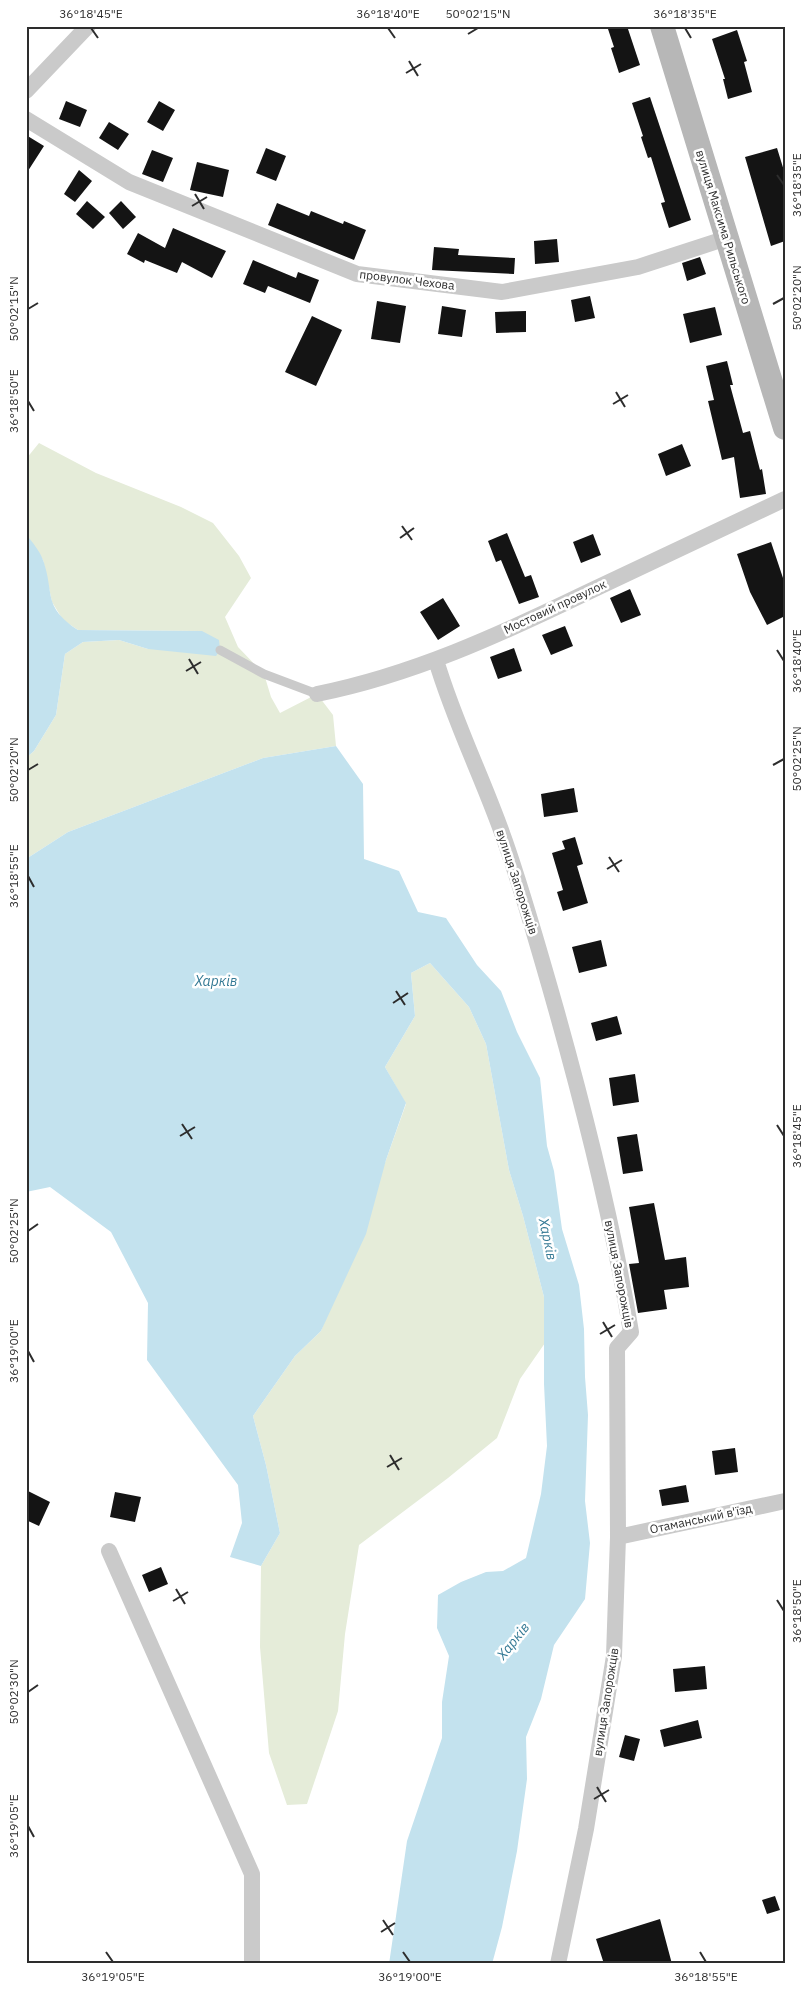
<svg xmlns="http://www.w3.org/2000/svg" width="811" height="1990" viewBox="0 0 811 1990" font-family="'IBM Plex Sans',sans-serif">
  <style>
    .green { fill: #e5ecd9 }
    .water { fill: #c3e2ee }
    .building { fill: #141414 }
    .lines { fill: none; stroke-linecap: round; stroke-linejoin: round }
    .lane { stroke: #cacaca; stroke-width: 9 }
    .street { stroke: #cacaca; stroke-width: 16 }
    .secondary { stroke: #b7b7b7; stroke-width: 24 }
    .ticks { fill: none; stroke: #2d2d2d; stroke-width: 2 }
    .labels { text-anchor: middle; stroke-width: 5; stroke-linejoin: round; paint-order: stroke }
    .street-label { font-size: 12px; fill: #2d2d2d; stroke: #fff }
    .water-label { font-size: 14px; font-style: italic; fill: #357a95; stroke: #fff }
    .neatline { fill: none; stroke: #2d2d2d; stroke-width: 2 }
    .ticks-label { font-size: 12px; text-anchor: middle; fill: #2d2d2d }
  </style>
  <rect width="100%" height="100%" fill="#fff"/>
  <!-- green -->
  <path class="green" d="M 39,443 L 96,473 L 181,507 L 213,523 L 239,556 L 251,578 L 225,617 L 238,647 L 264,674 L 271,697 L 280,713 L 317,694 L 333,715 L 336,746 L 263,758 L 68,832 L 26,859 L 26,758 L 34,751 L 56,715 L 65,654 L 83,642 L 119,640 L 148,649 L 202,631 L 78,630 L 63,620 L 52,602 L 43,560 L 26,534 L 26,459 Z
    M 430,963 L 469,1007 L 486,1044 L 509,1170 L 523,1216 L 544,1297 L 545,1343 L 520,1379 L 497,1438 L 448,1478 L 359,1545 L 345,1634 L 338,1711 L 307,1804 L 287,1805 L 269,1753 L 260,1647 L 261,1566 L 280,1533 L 266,1465 L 253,1416 L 295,1356 L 321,1331 L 386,1160 L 406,1104 L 385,1067 L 415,1016 L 411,973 Z"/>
  <!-- water -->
  <path class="water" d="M 26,534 C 32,542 40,551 43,560 C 55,594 42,606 78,630 L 202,631 L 219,640 L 220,650 L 216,656 L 148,649 L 119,640 L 83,642 L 65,654 L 56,715 L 34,751 L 26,758 Z
    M 336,746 L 363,784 L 364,859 L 399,871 L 418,912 L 446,918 L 477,965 L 501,991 L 517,1032 L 540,1078 L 547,1146 L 554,1171 L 562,1229 L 579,1285 L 584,1329 L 585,1377 L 588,1415 L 585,1501 L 590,1543 L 585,1599 L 554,1645 L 541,1699 L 526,1737 L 527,1779 L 517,1851 L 502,1927 L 492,1964 L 389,1964 L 407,1841 L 442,1738 L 442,1702 L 449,1656 L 437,1628 L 438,1595 L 461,1582 L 486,1572 L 503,1571 L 526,1558 L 541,1494 L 547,1446 L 544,1384 L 544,1297 L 523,1216 L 509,1170 L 486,1044 L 469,1007 L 430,963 L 411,973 L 415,1016 L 385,1067 L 406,1103 L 386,1160 L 366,1234 L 321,1331 L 295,1356 L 253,1416 L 266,1465 L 280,1533 L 261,1566 L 230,1557 L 242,1523 L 238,1485 L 147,1360 L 148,1303 L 111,1232 L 50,1187 L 26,1192 L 26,859 L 68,832 L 263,758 Z"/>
  <!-- building -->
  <path class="building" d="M 607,26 L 627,26 L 640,65 L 619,73 L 611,48 L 614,47 Z
    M 737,30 L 747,61 L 744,62 L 752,92 L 728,99 L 723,79 L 725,79 L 712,39 Z
    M 650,97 L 691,220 L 669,228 L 661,203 L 665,202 L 651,157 L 648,158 L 641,137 L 643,136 L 632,103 Z
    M 66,101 L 87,110 L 80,127 L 59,119 Z
    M 159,101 L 175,110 L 163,131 L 147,122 Z
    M 109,122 L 129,134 L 118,150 L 99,138 Z
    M 26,135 L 44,146 L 26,174 Z
    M 266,148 L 286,156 L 276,181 L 256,173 Z
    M 777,148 L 785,174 L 785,241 L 771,246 L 745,157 Z
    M 152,150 L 173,158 L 163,182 L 142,174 Z
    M 197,162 L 229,170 L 223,197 L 190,190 Z
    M 79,170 L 92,181 L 75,202 L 64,194 Z
    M 87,201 L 105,217 L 93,229 L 76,214 Z
    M 121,201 L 136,217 L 123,229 L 109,213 Z
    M 277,203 L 309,216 L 311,211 L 343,224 L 344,221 L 366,230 L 354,260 L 268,225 Z
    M 173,228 L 226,251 L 212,278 L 182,262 L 177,273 L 145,260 L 144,263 L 127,254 L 138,233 L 165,248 Z
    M 557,239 L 559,262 L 535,264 L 534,241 Z
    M 434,247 L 459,249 L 458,255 L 515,258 L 514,274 L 432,270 Z
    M 700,257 L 706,274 L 687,281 L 682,263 Z
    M 253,260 L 296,278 L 298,272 L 319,280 L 310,303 L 268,286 L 265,293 L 243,284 Z
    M 590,296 L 595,318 L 575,322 L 571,300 Z
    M 377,301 L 406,306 L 400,343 L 371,339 Z
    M 442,306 L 466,310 L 462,337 L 438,334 Z
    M 715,307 L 722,335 L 690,343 L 683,314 Z
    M 526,311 L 526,332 L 496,333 L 495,312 Z
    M 312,316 L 342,330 L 316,386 L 285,372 Z
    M 727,361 L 733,385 L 730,385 L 743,433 L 750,431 L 760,470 L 762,469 L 766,494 L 740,498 L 734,457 L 722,460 L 708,401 L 714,400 L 706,366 Z
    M 682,444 L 691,466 L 666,476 L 658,454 Z
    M 507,533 L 525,577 L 531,575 L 539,597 L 519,604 L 501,560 L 496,562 L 488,541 Z
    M 593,534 L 601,555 L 581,563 L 573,542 Z
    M 771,542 L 785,584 L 785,616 L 767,625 L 750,592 L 737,554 Z
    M 630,589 L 641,615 L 621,623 L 610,598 Z
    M 443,598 L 460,626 L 438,640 L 420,612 Z
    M 565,626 L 573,646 L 551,655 L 542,635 Z
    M 514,648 L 522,671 L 498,679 L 490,657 Z
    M 574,788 L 578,812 L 544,817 L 541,794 Z
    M 575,837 L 583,864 L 577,866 L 588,903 L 563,911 L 557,892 L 563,890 L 552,853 L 565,849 L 562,841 Z
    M 601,940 L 607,966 L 579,973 L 572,947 Z
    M 617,1016 L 622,1034 L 596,1041 L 591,1023 Z
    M 635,1074 L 639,1102 L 613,1106 L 609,1078 Z
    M 637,1134 L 643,1171 L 623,1174 L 617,1137 Z
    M 654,1203 L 665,1260 L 686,1257 L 689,1287 L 664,1290 L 667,1309 L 638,1313 L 629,1264 L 639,1263 L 629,1207 Z
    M 735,1448 L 738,1472 L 715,1475 L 712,1451 Z
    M 686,1485 L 689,1502 L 662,1506 L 659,1490 Z
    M 26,1490 L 50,1502 L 39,1526 L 26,1520 Z
    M 115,1492 L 141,1497 L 135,1522 L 110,1517 Z
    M 161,1567 L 168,1584 L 149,1592 L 142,1575 Z
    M 705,1666 L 707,1689 L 675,1692 L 673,1669 Z
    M 698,1720 L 702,1738 L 664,1747 L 660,1730 Z
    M 625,1735 L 640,1739 L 634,1761 L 619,1757 Z
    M 775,1896 L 780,1910 L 767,1914 L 762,1900 Z
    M 660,1919 L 672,1964 L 604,1964 L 596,1939 Z"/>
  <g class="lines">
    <!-- lane -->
    <path class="lane" d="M 220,650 L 264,674 L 317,694"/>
    <!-- street -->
    <path class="street" d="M 26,91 L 88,26
      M 26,119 L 129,182 L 357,274 L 502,292 L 638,267 L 727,238
      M 436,660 C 455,725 487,786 508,850 C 526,903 541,956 556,1009 C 586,1116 613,1223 631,1332 L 617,1348 L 618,1537 L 614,1656 L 586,1829 L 558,1964
      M 317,694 C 412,675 499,635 586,593 C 652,562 718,530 785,499
      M 618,1537 L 785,1501
      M 109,1551 L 252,1874 L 252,1964"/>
    <!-- secondary -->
    <path class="secondary" d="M 662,26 L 785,428"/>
  </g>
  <!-- ticks -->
  <path class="ticks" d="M 91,28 L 98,38M 388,28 L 395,38M 685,28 L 691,38M 468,34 L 478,28M 409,61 L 418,76M 406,73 L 421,64M 777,175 L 784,185M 195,194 L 204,209M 192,206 L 207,197M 773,304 L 784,298M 28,309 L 38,303M 616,392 L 625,407M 28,401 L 34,411M 613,404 L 628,395M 402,526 L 412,540M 400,538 L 414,528M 777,650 L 784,661M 189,659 L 198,674M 186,671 L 201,662M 773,765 L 784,759M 28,770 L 38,764M 609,857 L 619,872M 607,869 L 622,860M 28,876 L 34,887M 396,991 L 405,1005M 393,1003 L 408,993M 182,1124 L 192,1139M 777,1125 L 784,1136M 180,1136 L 195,1127M 28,1231 L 38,1224M 603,1322 L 612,1337M 600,1334 L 615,1325M 28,1351 L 34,1362M 390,1455 L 399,1470M 387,1467 L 402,1458M 176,1589 L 185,1604M 777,1600 L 784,1611M 173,1601 L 188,1592M 28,1692 L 38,1685M 597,1787 L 606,1802M 594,1799 L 609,1790M 28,1826 L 34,1837M 383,1920 L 393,1935M 381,1932 L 395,1923M 106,1952 L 113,1962M 403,1952 L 410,1962M 700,1952 L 706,1962"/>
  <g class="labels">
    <!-- street labels -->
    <g class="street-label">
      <text transform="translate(723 227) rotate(73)" y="4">вулиця Максима Рильського</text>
      <text transform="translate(407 280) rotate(7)" y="4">провулок Чехова</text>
      <text transform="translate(555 607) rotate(-25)" y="4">Мостовий провулок</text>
      <text transform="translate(517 882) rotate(72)" y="4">вулиця Запорожців</text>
      <text transform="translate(619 1274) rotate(79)" y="4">вулиця Запорожців</text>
      <text transform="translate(701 1519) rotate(-12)" y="4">Отаманський в'їзд</text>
      <text transform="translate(606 1702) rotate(-81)" y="4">вулиця Запорожців</text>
    </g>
    <!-- water labels -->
    <g class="water-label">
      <text x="216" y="986">Харків</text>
      <text transform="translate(548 1239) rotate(78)" y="5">Харків</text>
      <text transform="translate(513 1641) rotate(-51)" y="5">Харків</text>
    </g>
  </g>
  <!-- border -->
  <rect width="811" height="1990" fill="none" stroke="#ffffff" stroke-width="55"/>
  <rect x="28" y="28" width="756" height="1934" class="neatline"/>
  <g class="ticks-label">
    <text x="91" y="18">36°18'45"E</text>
    <text x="388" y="18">36°18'40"E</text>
    <text x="478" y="18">50°02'15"N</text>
    <text x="685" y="18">36°18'35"E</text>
    <text transform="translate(797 185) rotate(-90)" y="4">36°18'35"E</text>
    <text transform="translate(797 298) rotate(-90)" y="4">50°02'20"N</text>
    <text transform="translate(14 309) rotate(-90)" y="4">50°02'15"N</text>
    <text transform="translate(14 401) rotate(-90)" y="4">36°18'50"E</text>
    <text transform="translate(797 661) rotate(-90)" y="4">36°18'40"E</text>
    <text transform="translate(797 759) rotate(-90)" y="4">50°02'25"N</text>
    <text transform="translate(14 770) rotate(-90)" y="4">50°02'20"N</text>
    <text transform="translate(14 876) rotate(-90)" y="4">36°18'55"E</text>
    <text transform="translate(797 1136) rotate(-90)" y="4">36°18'45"E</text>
    <text transform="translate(14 1231) rotate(-90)" y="4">50°02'25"N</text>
    <text transform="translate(14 1351) rotate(-90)" y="4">36°19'00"E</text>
    <text transform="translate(797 1611) rotate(-90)" y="4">36°18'50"E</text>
    <text transform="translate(14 1692) rotate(-90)" y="4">50°02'30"N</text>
    <text transform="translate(14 1826) rotate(-90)" y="4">36°19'05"E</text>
    <text x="113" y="1981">36°19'05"E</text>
    <text x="410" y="1981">36°19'00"E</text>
    <text x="706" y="1981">36°18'55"E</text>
  </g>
</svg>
